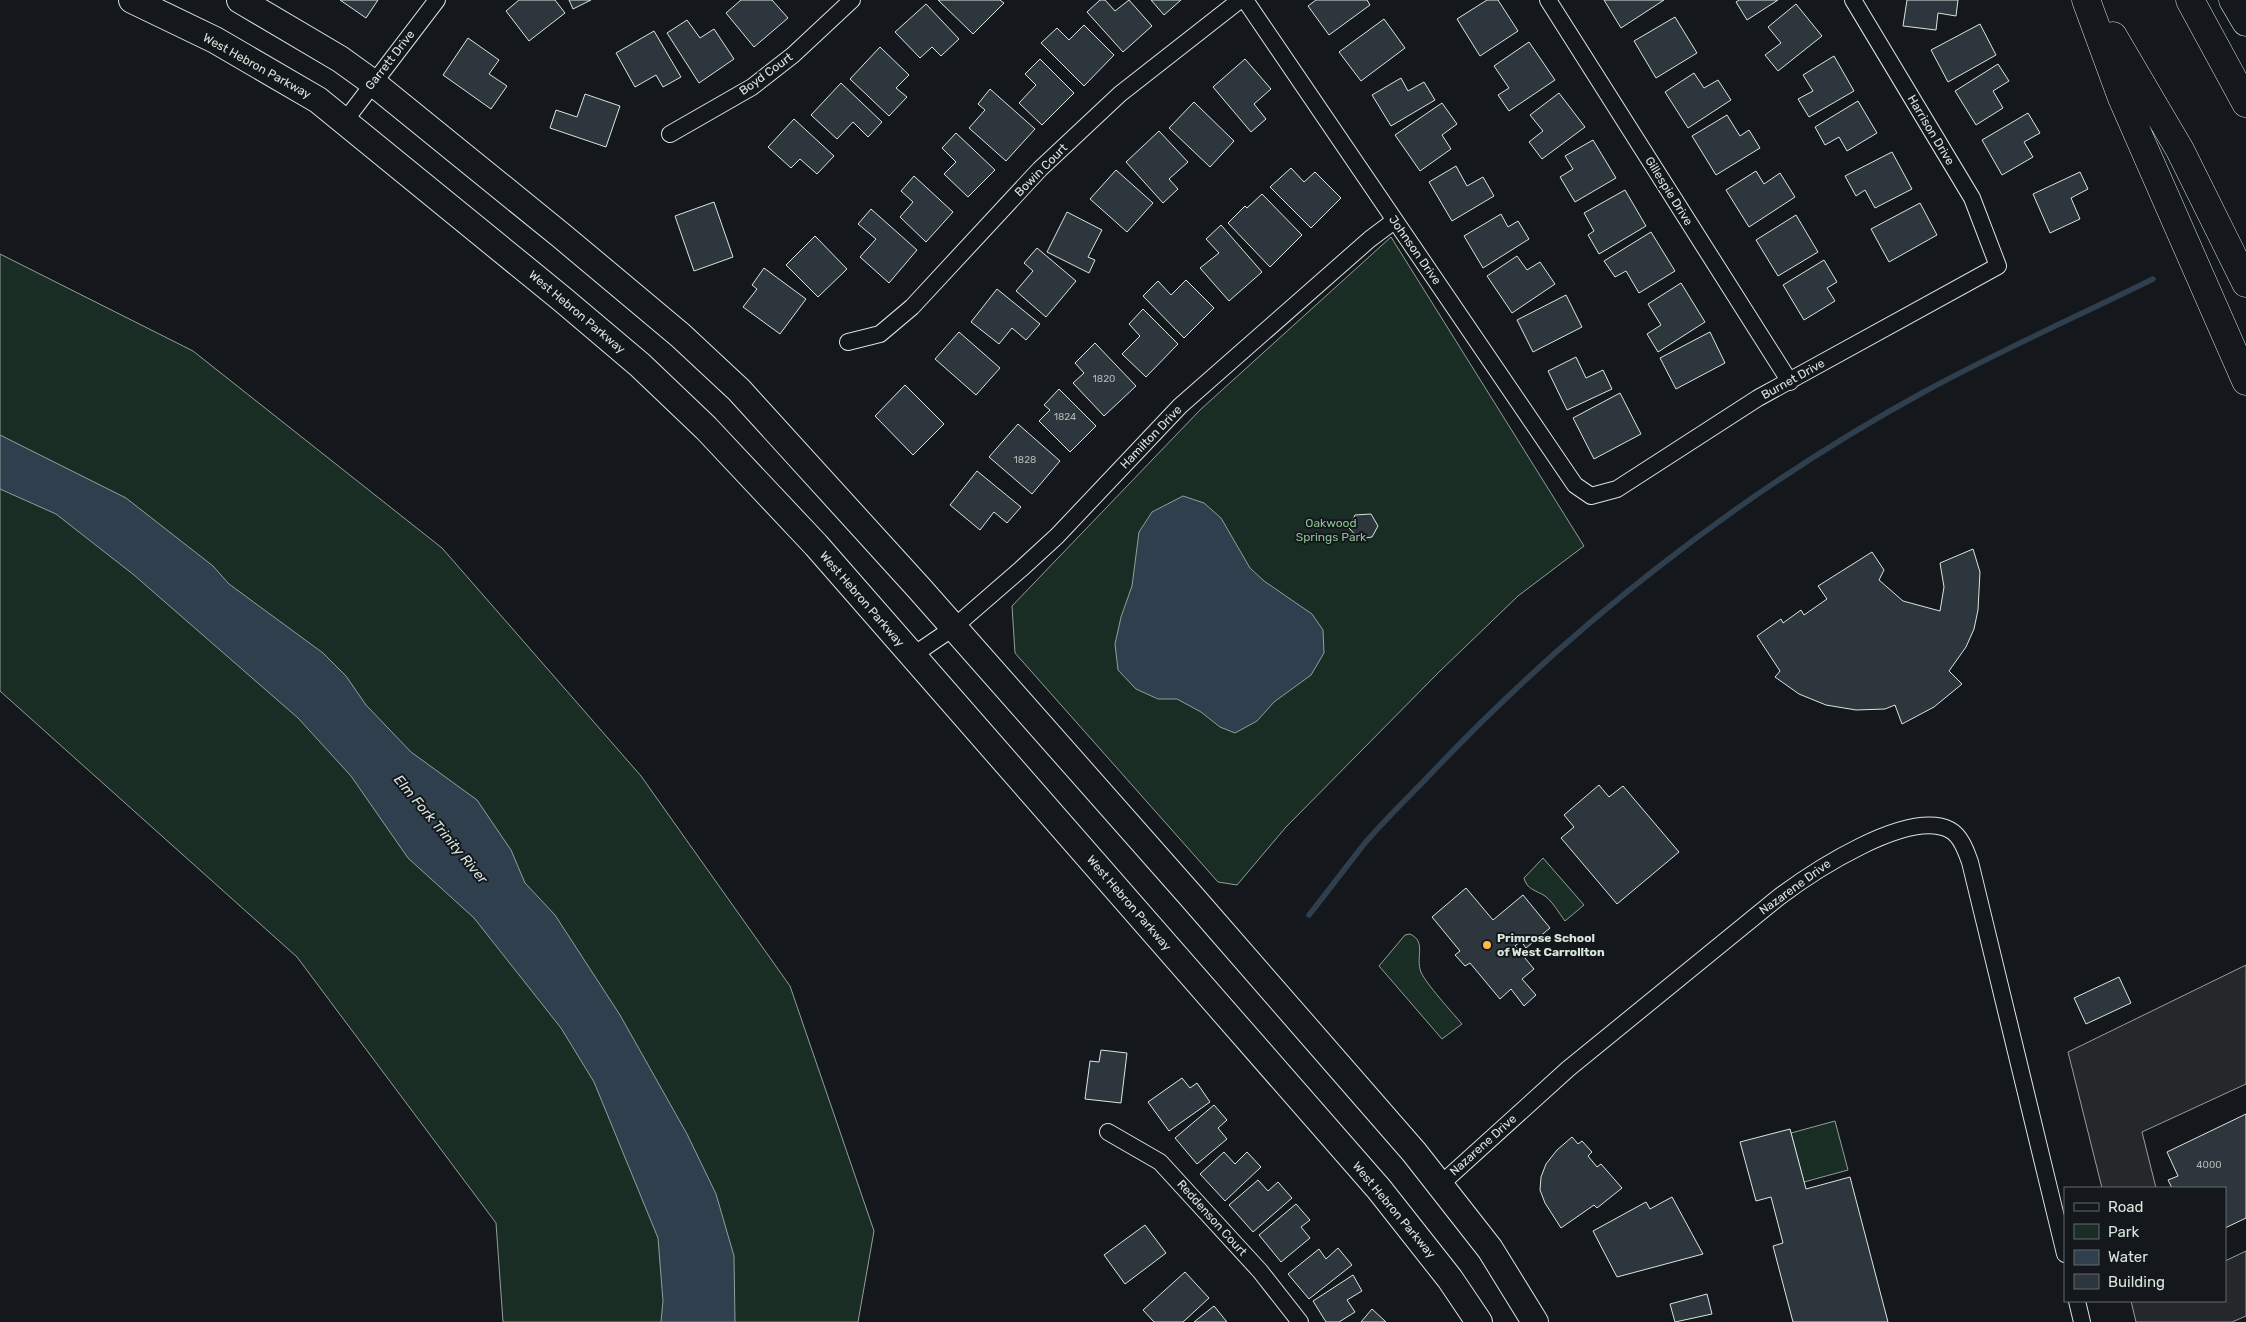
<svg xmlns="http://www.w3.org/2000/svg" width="2246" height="1322" viewBox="0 0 2246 1322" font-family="Rubik,sans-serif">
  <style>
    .green { fill: #1a2d24; stroke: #939e99 }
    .parking { fill: #24282b; stroke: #939e99 }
    .water { fill: #2f3f4d; stroke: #939e99 }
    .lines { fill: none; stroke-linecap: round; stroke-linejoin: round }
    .stream { stroke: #2f3f4d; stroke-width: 5.5 }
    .building { fill: #2c363c; stroke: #d8e6dc }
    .minor-casing { stroke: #d8e6dc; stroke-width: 18 }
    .primary-casing { stroke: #d8e6dc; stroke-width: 28 }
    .motorway-casing { stroke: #d8e6dc; stroke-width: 29 }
    .minor { stroke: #14181c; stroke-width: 16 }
    .primary { stroke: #14181c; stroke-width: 26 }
    .motorway { stroke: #14181c; stroke-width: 28 }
    .poi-dot { fill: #ffb74d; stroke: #14181c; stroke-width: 2 }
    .labels { text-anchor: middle; stroke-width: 4; stroke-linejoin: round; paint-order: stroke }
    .number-label { font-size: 10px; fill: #adbab4 }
    .street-label { font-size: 12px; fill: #d8e6dc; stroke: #14181c }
    .park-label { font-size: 12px; fill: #8ac095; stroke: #14181c }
    .poi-label { font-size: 12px; font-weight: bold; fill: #d8e6dc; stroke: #14181c; text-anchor: start }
    .water-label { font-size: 14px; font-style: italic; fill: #d8e6dc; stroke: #14181c }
  </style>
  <rect width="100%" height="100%" fill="#14181c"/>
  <!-- green -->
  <path class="green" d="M 1391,237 L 1584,546 L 1518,596 L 1439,672 L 1286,827 L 1237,885 L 1218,882 L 1015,653 L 1012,606 L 1200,410 Z
    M 0,254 L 193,351 L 442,548 L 641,776 L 790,986 L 874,1231 L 858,1322 L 503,1322 L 496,1223 L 297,957 L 0,691 Z
    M 1543,858 L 1584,905 L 1565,921 C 1559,913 1552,901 1545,896 C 1536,890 1527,890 1524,878 Z
    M 1410,934 C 1427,942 1415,957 1421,972 C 1426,984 1452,1012 1462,1024 L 1442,1039 L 1379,966 L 1405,935 Z
    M 1835,1121 L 1848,1170 L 1804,1182 L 1791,1133 Z"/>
  <!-- parking -->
  <path class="parking" d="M 2246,965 L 2246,1084 L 2142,1132 L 2156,1188 L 2102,1188 L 2068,1052 Z
    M 2246,1251 L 2246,1316 L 2232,1322 L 2136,1322 L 2131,1301 L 2225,1301 L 2225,1261 Z"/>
  <!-- water -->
  <path class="water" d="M 0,435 L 126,498 L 213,566 L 229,584 L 323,653 L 346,676 L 366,705 L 411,752 L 477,800 L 511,850 L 525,883 L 555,915 L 620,1015 L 687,1134 L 716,1194 L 734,1256 L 735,1322 L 661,1322 L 663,1301 L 658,1238 L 594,1082 L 561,1028 L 474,918 L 408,858 L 351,776 L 298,718 L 134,575 L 56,514 L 0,489 Z
    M 1183,496 L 1204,503 L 1221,518 L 1250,568 L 1264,581 L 1312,614 L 1323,630 L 1324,653 L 1311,675 L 1274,702 L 1257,721 L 1235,733 L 1220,727 L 1201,712 L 1177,699 L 1158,699 L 1136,689 L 1118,670 L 1115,644 L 1121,617 L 1132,586 L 1139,532 L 1152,512 Z"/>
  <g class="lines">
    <!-- stream -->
    <path class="stream" d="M 1309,915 C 1328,891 1346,867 1365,843 C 1383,822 1404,801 1424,781 C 1566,629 1739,493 1922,393 C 1997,352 2076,317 2153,279"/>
  </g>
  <!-- building -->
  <path class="building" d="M 340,0 L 378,0 L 366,18 Z
    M 519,0 L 555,0 L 565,13 L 529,41 L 506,11 Z
    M 569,0 L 591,0 L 573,9 Z
    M 741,0 L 772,0 L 788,18 L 754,47 L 726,13 Z
    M 938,0 L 1000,0 L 1004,3 L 973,34 Z
    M 1100,0 L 1105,0 L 1115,11 L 1129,0 L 1152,26 L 1123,52 L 1087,12 Z
    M 1151,0 L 1181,0 L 1164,15 Z
    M 1316,0 L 1367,0 L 1370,5 L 1329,35 L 1308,6 Z
    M 1487,0 L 1498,0 L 1518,31 L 1480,56 L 1457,19 Z
    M 1604,0 L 1664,0 L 1621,28 Z
    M 1739,0 L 1778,0 L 1747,20 L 1736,2 Z
    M 1907,0 L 1958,0 L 1956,16 L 1938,13 L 1936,30 L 1903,26 Z
    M 926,4 L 959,39 L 941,56 L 932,47 L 920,58 L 895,32 Z
    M 1796,4 L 1822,36 L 1778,71 L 1765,55 L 1781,43 L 1768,27 Z
    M 1675,17 L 1697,53 L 1656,78 L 1634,41 Z
    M 1384,19 L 1405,48 L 1361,81 L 1339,52 Z
    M 687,20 L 700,38 L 714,29 L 734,59 L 699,83 L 667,33 Z
    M 1980,24 L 1996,55 L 1948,82 L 1931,50 Z
    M 1084,25 L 1114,55 L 1084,86 L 1041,43 L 1057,28 L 1069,40 Z
    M 654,31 L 681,77 L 663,87 L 656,75 L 635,87 L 616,53 Z
    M 468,38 L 499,60 L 489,74 L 507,86 L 491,109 L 443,75 Z
    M 1529,42 L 1555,80 L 1509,111 L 1498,95 L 1509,88 L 1494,66 Z
    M 880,47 L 909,75 L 896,88 L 907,97 L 889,116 L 850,79 Z
    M 1834,56 L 1854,91 L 1809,117 L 1798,99 L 1813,91 L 1803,75 Z
    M 1040,59 L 1074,93 L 1042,125 L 1019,103 L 1036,85 L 1025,74 Z
    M 1245,59 L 1271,89 L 1254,104 L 1266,119 L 1251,132 L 1213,87 Z
    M 1998,64 L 2009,81 L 1993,91 L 2003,108 L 1976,125 L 1955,91 Z
    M 1694,73 L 1704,88 L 1718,80 L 1731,100 L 1688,128 L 1665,92 Z
    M 1401,78 L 1408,91 L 1424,82 L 1435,100 L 1391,126 L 1372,95 Z
    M 841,83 L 882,122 L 868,137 L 853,122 L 837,139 L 811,115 Z
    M 990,89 L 1035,129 L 1006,161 L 969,128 L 985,110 L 978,104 Z
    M 1559,93 L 1585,127 L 1542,159 L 1529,142 L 1543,131 L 1530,115 Z
    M 585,94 L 620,106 L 606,147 L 550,128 L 556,110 L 577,117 Z
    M 1858,101 L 1877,133 L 1847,151 L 1839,137 L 1825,145 L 1815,127 Z
    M 1194,102 L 1234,141 L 1210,167 L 1169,128 Z
    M 1442,103 L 1457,124 L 1442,135 L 1451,149 L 1420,171 L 1395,135 Z
    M 2028,113 L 2040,133 L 2024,142 L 2033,157 L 2002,175 L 1982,140 Z
    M 1727,115 L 1740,136 L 1749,130 L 1760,148 L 1716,175 L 1692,136 Z
    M 794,119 L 834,156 L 817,174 L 800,159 L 791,168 L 768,147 Z
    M 1159,131 L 1188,162 L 1169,179 L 1178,189 L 1163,203 L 1126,162 Z
    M 956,133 L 995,170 L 968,197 L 944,174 L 956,162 L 942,148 Z
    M 1593,140 L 1616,178 L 1575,202 L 1560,177 L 1573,169 L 1565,156 Z
    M 1892,152 L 1912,189 L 1875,208 L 1865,190 L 1856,196 L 1845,176 Z
    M 1456,166 L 1467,186 L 1483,177 L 1494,196 L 1452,221 L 1429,182 Z
    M 1291,168 L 1304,182 L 1315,172 L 1341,198 L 1311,228 L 1270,187 Z
    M 1116,170 L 1153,203 L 1127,232 L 1090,199 Z
    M 1756,171 L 1764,184 L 1780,173 L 1795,197 L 1749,227 L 1726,190 Z
    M 2080,172 L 2088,189 L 2071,198 L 2080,219 L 2050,233 L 2033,194 Z
    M 914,176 L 953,212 L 926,242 L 900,217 L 913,202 L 901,191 Z
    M 1625,190 L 1646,226 L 1599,254 L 1588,235 L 1594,231 L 1584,213 Z
    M 1262,194 L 1302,235 L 1270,267 L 1228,223 L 1245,206 L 1247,208 Z
    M 714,202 L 733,257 L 694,271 L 675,216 Z
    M 1920,203 L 1937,235 L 1889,262 L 1871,229 Z
    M 871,209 L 917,250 L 889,283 L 860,257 L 876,239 L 858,224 Z
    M 1067,212 L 1102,230 L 1088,257 L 1095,260 L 1089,273 L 1047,252 Z
    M 1501,214 L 1508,227 L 1518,221 L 1529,239 L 1483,268 L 1464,236 Z
    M 1796,215 L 1818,252 L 1778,276 L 1756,240 Z
    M 1221,225 L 1262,272 L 1229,301 L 1200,268 L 1219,253 L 1206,239 Z
    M 1651,232 L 1675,271 L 1639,293 L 1626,271 L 1615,277 L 1604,261 Z
    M 815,236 L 847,269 L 818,297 L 786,265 Z
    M 1037,248 L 1076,281 L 1046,317 L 1016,291 L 1033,271 L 1024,263 Z
    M 1517,256 L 1527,270 L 1540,262 L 1555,284 L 1512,313 L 1487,276 Z
    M 1824,260 L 1837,282 L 1827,288 L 1835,301 L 1804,320 L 1783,285 Z
    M 764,268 L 806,299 L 780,334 L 743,307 L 757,289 L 752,285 Z
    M 1186,280 L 1214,308 L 1184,338 L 1143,296 L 1158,281 L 1171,295 Z
    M 1681,283 L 1705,322 L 1658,352 L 1647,334 L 1661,325 L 1648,304 Z
    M 997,289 L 1040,324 L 1026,340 L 1012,328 L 999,344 L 971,322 Z
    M 1566,295 L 1582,327 L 1533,352 L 1517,320 Z
    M 1143,309 L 1178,344 L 1146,377 L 1122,354 L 1140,336 L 1129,324 Z
    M 959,332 L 1000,368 L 976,395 L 935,359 Z
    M 1710,332 L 1725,363 L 1676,389 L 1660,358 Z
    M 1095,343 L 1136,386 L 1104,416 L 1073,383 L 1084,373 L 1075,363 Z
    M 1576,357 L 1586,378 L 1603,370 L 1612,389 L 1567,410 L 1548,371 Z
    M 905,385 L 944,424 L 913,455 L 875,416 Z
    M 1059,389 L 1096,426 L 1070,452 L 1039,421 L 1050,410 L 1044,405 Z
    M 1620,393 L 1641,434 L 1594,459 L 1573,418 Z
    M 1018,424 L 1060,461 L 1032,494 L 989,457 Z
    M 977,471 L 1021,507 L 1007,523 L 994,512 L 980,530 L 950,505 Z
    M 1371,514 L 1378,526 L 1372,537 L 1359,539 L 1349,528 L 1355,515 Z
    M 1973,549 L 1980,572 L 1978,610 L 1974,629 L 1966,647 L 1949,671 L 1962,684 L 1934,707 L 1902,724 L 1895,705 L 1885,709 L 1856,710 L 1826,705 L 1799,694 L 1775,677 L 1780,671 L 1757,636 L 1781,619 L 1783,623 L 1801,610 L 1804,615 L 1827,599 L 1818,586 L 1872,552 L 1884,570 L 1879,580 L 1903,601 L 1940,611 L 1944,587 L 1940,563 Z
    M 1599,785 L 1609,797 L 1623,786 L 1679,852 L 1617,904 L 1561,838 L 1574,827 L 1564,815 Z
    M 1466,888 L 1493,920 L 1523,895 L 1550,928 L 1526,948 L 1521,941 L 1515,946 L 1534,969 L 1522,979 L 1536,995 L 1524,1006 L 1511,989 L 1500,999 L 1470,963 L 1465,966 L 1455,955 L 1460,951 L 1432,917 Z
    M 2119,977 L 2131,1003 L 2086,1024 L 2074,998 Z
    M 1101,1050 L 1127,1053 L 1121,1103 L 1085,1099 L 1090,1061 L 1099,1062 Z
    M 1182,1078 L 1190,1088 L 1197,1083 L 1210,1102 L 1169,1131 L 1148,1102 Z
    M 1214,1105 L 1227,1120 L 1218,1128 L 1227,1139 L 1197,1164 L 1175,1138 Z
    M 2246,1114 L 2246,1218 L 2225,1228 L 2225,1188 L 2172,1188 L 2168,1180 L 2178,1176 L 2167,1152 Z
    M 1790,1129 L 1806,1189 L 1850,1177 L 1888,1322 L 1793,1322 L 1773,1246 L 1783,1243 L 1771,1197 L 1756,1201 L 1740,1142 Z
    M 1572,1137 L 1578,1144 L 1582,1141 L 1592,1152 L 1588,1156 L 1597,1167 L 1601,1164 L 1622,1188 L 1597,1208 L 1594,1205 L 1561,1228 L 1545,1203 L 1540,1190 L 1541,1177 L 1546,1164 L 1557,1150 Z
    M 1224,1152 L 1235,1164 L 1247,1152 L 1261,1167 L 1225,1201 L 1200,1174 Z
    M 1258,1180 L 1268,1191 L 1278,1182 L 1292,1198 L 1253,1232 L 1229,1205 Z
    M 1672,1197 L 1703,1254 L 1617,1277 L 1593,1231 L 1646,1202 L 1650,1209 Z
    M 1296,1204 L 1310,1220 L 1301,1227 L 1310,1238 L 1281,1262 L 1259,1235 Z
    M 1145,1225 L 1166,1253 L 1125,1284 L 1104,1255 Z
    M 1338,1248 L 1352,1265 L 1309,1299 L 1288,1274 L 1319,1249 L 1326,1259 Z
    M 1185,1272 L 1209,1298 L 1183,1322 L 1154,1322 L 1143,1310 Z
    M 1353,1275 L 1362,1291 L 1347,1300 L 1355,1312 L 1339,1322 L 1326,1322 L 1313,1301 Z
    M 1707,1294 L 1712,1314 L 1675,1322 L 1670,1304 Z
    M 1214,1306 L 1227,1322 L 1194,1322 Z
    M 1372,1309 L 1386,1322 L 1361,1322 Z"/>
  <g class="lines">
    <defs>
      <path id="minor" d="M 1245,0 L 1575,485 L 1591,496 L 1617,489 L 1758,398 L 1998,266 L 1972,198 L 1853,0
        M 1548,0 L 1790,382
        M 344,122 L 437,0
        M 670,134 L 752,87 L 793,55 L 852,0
        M 848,342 L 880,334 L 912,307 L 1040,169 L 1120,94 L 1240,0
        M 912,656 L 953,628 L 1021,569 L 1057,536 L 1180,406 L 1370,239 L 1394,221
        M 1108,1132 L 1160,1162 L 1260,1271 L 1300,1322
        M 1441,1184 L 1568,1069 L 1779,897 C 1811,873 1908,808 1950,830 C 1961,836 1966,851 1970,862 L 2065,1254
        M 2077,1301 L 2082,1322"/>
      <path id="primary" d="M 132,0 L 215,40 L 318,100 L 562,299 L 640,365 L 706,428 L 816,545 L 1379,1189 L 1450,1279 L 1479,1322
        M 240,0 L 340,59 L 372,82 L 563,237 L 680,335 L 739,390 L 919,588 L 1191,896 L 1414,1152 L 1490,1249 L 1535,1322"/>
      <path id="motorway" d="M 2086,0 L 2122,98 L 2246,381
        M 2190,0 L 2246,103
        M 2233,0 L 2246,22
        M 2113,36 L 2180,150 L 2246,283"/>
    </defs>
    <!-- minor casing -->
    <use href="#minor" class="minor-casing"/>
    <!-- primary casing -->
    <use href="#primary" class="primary-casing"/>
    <!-- motorway casing -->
    <use href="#motorway" class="motorway-casing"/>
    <!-- minor -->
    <use href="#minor" class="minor"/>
    <!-- primary -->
    <use href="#primary" class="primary"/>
    <!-- motorway -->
    <use href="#motorway" class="motorway"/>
  </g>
  <!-- markers -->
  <circle class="poi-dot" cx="1487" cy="945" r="5"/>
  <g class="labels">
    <!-- number labels -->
    <g class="number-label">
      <text x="1104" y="382">1820</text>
      <text x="1065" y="420">1824</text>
      <text x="1025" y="463">1828</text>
      <text x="2209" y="1168">4000</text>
    </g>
    <!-- street labels -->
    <g class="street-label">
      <text transform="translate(390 60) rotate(-52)" y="4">Garrett Drive</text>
      <text transform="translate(257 66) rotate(29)" y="4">West Hebron Parkway</text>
      <text transform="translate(766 74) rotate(-36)" y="4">Boyd Court</text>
      <text transform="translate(1931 130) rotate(59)" y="4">Harrison Drive</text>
      <text transform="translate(1041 170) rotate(-45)" y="4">Bowin Court</text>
      <text transform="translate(1669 191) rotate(58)" y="4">Gillespie Drive</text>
      <text transform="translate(1415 250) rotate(55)" y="4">Johnson Drive</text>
      <text transform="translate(577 312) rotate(40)" y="4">West Hebron Parkway</text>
      <text transform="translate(1793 379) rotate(-29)" y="4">Burnet Drive</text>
      <text transform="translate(1151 437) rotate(-46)" y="4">Hamilton Drive</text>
      <text transform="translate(862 599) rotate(49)" y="4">West Hebron Parkway</text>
      <text transform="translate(1795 887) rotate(-36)" y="4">Nazarene Drive</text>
      <text transform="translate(1129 903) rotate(49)" y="4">West Hebron Parkway</text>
      <text transform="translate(1483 1145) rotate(-42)" y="4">Nazarene Drive</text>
      <text transform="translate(1394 1210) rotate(50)" y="4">West Hebron Parkway</text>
      <text transform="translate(1212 1218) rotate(48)" y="4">Reddenson Court</text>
    </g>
    <!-- park labels -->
    <g class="park-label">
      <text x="1331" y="527">Oakwood<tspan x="1331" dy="14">Springs Park</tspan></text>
    </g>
    <!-- poi labels -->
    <g class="poi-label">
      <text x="1497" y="942">Primrose School<tspan x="1497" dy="14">of West Carrollton</tspan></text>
    </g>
    <!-- water labels -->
    <g class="water-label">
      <text transform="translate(441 829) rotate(50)" y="5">Elm Fork Trinity River</text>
    </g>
  </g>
  <!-- legend -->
  <rect x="2064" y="1187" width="162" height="115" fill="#14181c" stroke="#626a69"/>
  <rect x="2074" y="1203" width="25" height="8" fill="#14181c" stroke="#626a69"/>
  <text x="2108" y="1212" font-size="15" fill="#d8e6dc">Road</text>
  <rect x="2074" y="1224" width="25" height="15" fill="#1a2d24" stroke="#626a69"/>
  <text x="2108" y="1237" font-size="15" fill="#d8e6dc">Park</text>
  <rect x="2074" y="1250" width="25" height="15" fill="#2f3f4d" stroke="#626a69"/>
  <text x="2108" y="1262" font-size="15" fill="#d8e6dc">Water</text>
  <rect x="2074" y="1274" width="25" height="15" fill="#2c363c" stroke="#626a69"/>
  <text x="2108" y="1287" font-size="15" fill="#d8e6dc">Building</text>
</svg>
